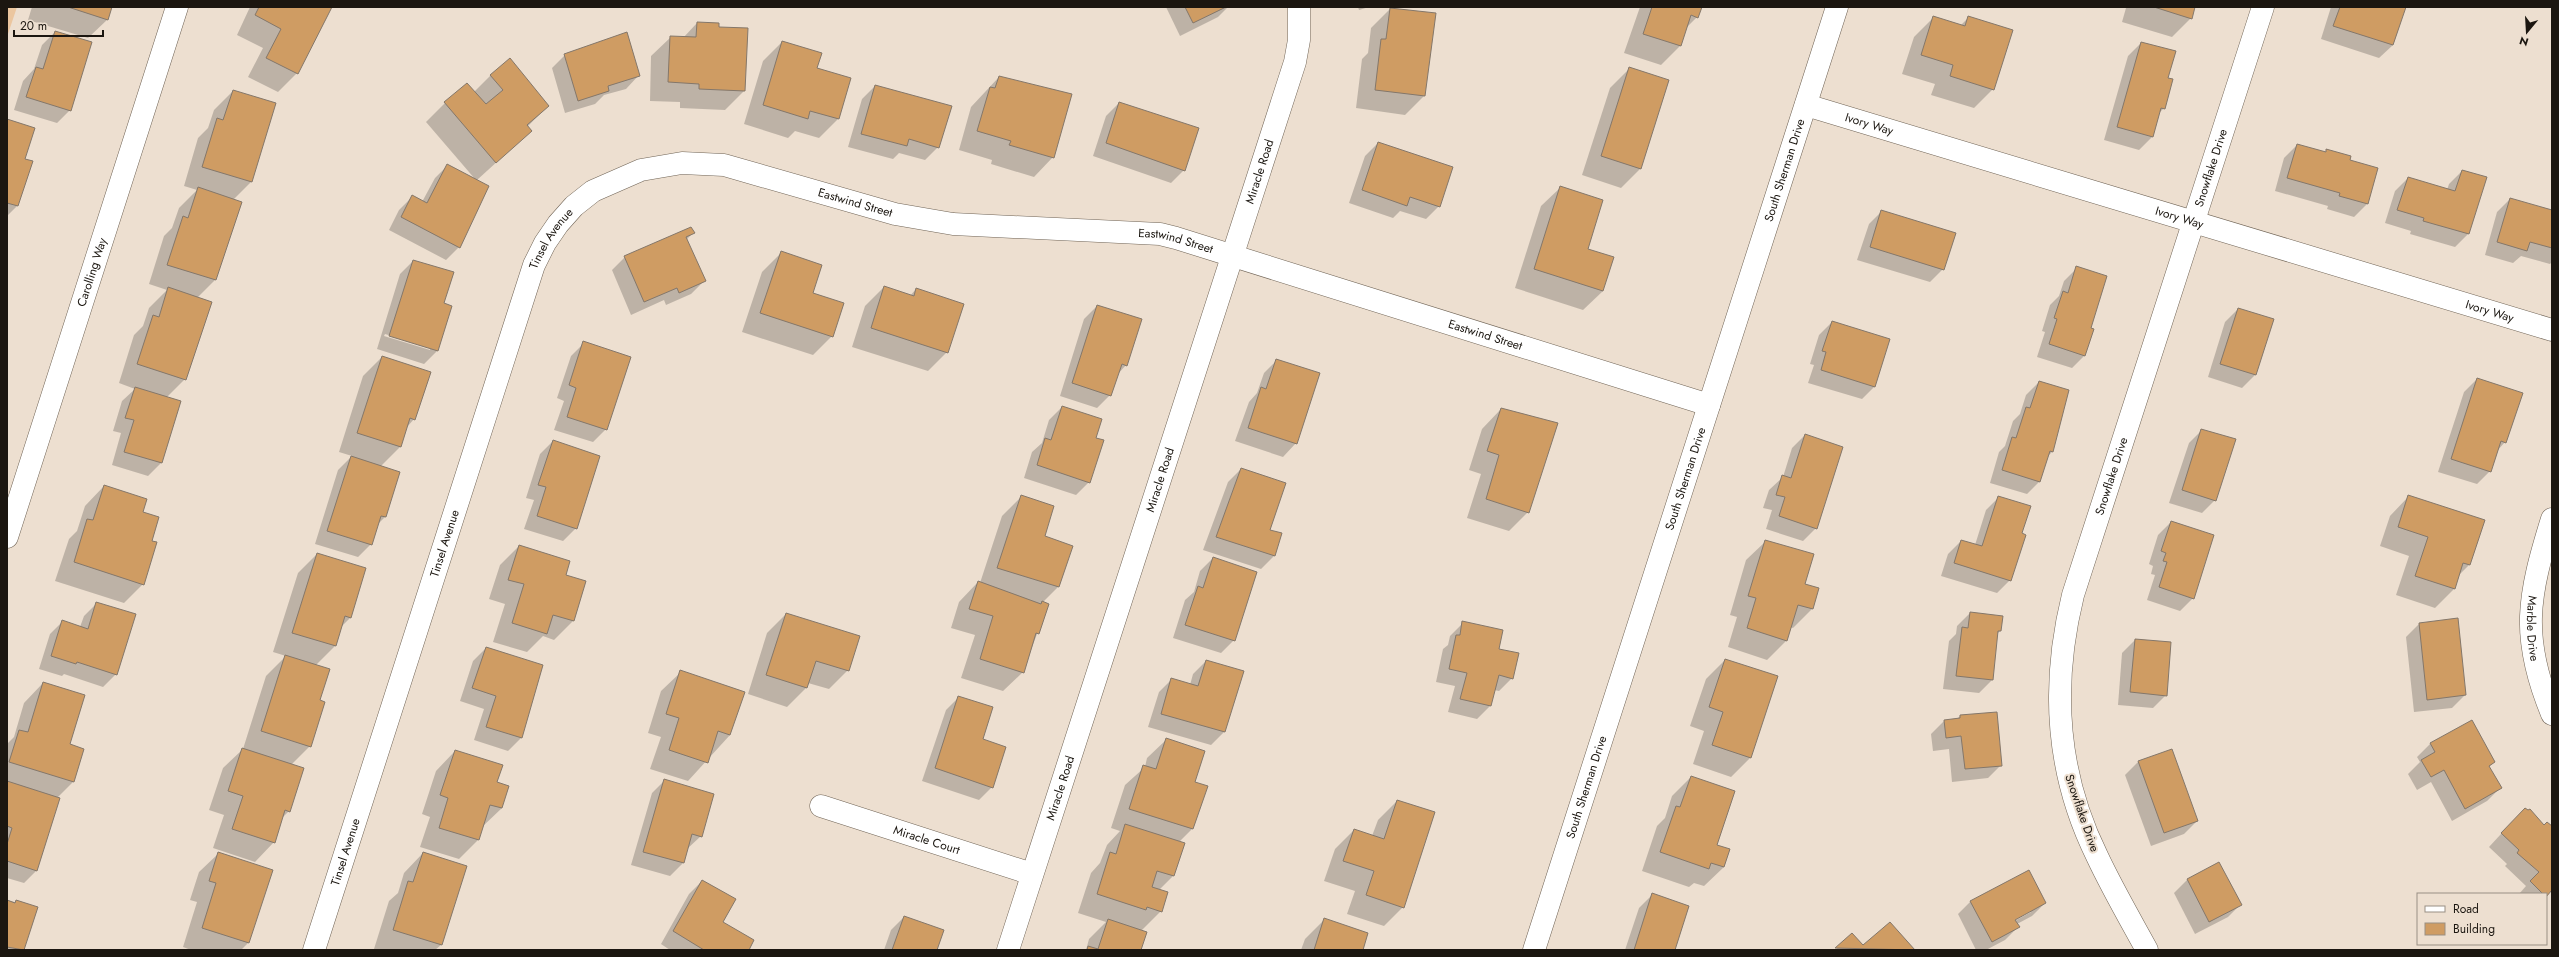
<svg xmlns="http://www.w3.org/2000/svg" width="2559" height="957" viewBox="0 0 2559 957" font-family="Jost,sans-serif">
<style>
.green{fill:#ebc69f}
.shadow{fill:#0003;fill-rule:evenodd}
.building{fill:#cf9c63;stroke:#84776a}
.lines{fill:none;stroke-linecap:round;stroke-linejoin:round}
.street-casing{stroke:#706456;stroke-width:23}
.secondary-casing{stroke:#706456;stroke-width:23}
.street{stroke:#fff;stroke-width:22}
.secondary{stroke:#fff;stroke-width:22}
.labels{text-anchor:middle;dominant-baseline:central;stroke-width:4;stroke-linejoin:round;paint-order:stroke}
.street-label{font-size:12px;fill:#1b1610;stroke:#eddfd0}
</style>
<rect width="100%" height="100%" fill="#eddfd0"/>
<!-- green -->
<polygon class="green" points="7,7 17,7 7,37"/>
<!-- shadow -->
<g class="shadow">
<polygon points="32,7 111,7 108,19 88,38 28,20"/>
<polygon points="250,7 331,7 297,73 278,92 248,77 263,48 237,35"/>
<polygon points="1166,7 1228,7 1218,17 1180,36"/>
<polygon points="1358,7 1369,7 1359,10"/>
<polygon points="1640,7 1701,7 1697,17 1685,29 1680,46 1661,65 1624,53"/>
<polygon points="2123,7 2194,7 2191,18 2172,37 2122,22 2126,8"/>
<polygon points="2331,7 2405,7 2393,45 2379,58 2321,39"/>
<polygon points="1390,9 1424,96 1405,115 1356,108 1362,59 1368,53 1371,28"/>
<polygon points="1969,17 1993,89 1974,108 1931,95 1935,84 1902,74 1914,37 1933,18 1960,26"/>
<polygon points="697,23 718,28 744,91 725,110 680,108 680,102 650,101 651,56 671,37 683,38"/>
<polygon points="55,32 70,110 57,123 14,110 23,81 34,69 42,45"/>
<polygon points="782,42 816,68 850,79 838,119 819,138 795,131 788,138 744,124 763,61"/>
<polygon points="2141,43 2167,79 2164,108 2158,114 2152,137 2139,150 2104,140 2128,56"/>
<polygon points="565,55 639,75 626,89 604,95 595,104 565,113 552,68"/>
<polygon points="1630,68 1668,81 1640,169 1621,188 1582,175 1610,88"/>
<polygon points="491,75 548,106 527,127 531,131 477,180 459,247 446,260 389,230 399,210 412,197 422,202 435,178 448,165 475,179 426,122 445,103 474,92"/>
<polygon points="999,77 1071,94 1053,157 1034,177 991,164 992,160 959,150 971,107"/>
<polygon points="875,86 938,147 925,160 899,153 893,159 848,147 862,99"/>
<polygon points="233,91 275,104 251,182 233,200 240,202 215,280 197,298 185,379 166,398 161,463 148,476 112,465 121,433 113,431 122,401 135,389 119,383 134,335 143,326 149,308 167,290 149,284 164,236 172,228 179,208 197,190 184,186 198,138 208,128 214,110"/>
<polygon points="1119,103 1184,170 1171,183 1093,156 1106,116"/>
<polygon points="7,120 24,160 31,162 17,206 7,216"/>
<polygon points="1378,143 1439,206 1426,219 1400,211 1393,218 1349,203 1365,156"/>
<polygon points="2297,145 2324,153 2327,151 2349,161 2377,169 2367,204 2354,217 2327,209 2328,206 2275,191 2284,158"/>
<polygon points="2462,171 2485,178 2468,234 2455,247 2410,234 2411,231 2385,223 2395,191 2408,178 2447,190 2449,184"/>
<polygon points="1561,187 1603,291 1583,310 1515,288 1541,206"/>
<polygon points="2510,199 2552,212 2552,262 2550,264 2521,256 2513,263 2485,255 2497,212"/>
<polygon points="1882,211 1943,269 1930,282 1857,260 1869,224"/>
<polygon points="693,233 686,240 704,281 691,294 666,305 664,300 631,315 612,270 625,257"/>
<polygon points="781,253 832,336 813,355 742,332 762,272"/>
<path d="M413,261L443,304L437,351L424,364L377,349L400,274ZM385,334L430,348V350L384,336Z"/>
<polygon points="2077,268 2089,329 2085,355 2072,368 2037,357 2045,332 2042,331 2050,305 2059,296 2064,281"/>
<polygon points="884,287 910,296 916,289 947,352 928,371 852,347 865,306"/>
<polygon points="1097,306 1126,365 1117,375 1110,395 1097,408 1060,396 1084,319"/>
<polygon points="2238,309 2272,320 2255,375 2242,388 2208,377 2225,322"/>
<polygon points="1832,322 1875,386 1862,399 1808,383 1814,365 1810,364 1819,335"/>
<polygon points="584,343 606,429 593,442 554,430 564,401 557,398 571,356"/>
<polygon points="382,357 414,419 407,427 400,447 380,467 399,473 385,517 377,525 371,544 358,557 315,544 338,470 352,456 339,452 363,376"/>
<polygon points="1277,360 1296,443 1283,457 1235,441 1249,402 1257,393 1264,373"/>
<polygon points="2477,379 2505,442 2497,451 2490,471 2477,484 2438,472 2464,392"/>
<polygon points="2039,382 2052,452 2047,457 2040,481 2027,494 1990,483 1999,452 2005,446 2013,421 2020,414 2026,395"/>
<polygon points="1062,407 1095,438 1089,482 1076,495 1024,478 1032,452 1042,443 1049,420"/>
<polygon points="1501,409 1528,512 1509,531 1467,518 1481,474 1469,470 1482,429"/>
<polygon points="2202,430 2215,500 2202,513 2169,503 2189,443"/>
<polygon points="1805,435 1816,528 1803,541 1766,529 1772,510 1763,508 1769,490 1783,477 1792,448"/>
<polygon points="553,441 576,528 563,541 524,529 534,500 526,498 540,454"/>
<polygon points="1241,469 1269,530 1281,534 1274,556 1261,569 1203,550 1228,482"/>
<polygon points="104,486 142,512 150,541 143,584 124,603 55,581 69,539 77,531 85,506"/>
<polygon points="2409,496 2484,520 2469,565 2458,576 2454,589 2435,608 2396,595 2409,556 2380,546 2390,516"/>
<polygon points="1021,497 1058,587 1043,602 1048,604 1023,672 1003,691 961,678 975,635 951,628 959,602 978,582 980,583 1002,516"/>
<polygon points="1999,497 2010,580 1997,593 1941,576 1948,554 1961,541 1975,545 1986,510"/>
<polygon points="2171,522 2193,598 2180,611 2147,600 2155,575 2151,574 2153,566 2149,564 2158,535"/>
<polygon points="1766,541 1804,584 1818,589 1812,609 1793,628 1790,627 1786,641 1767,660 1728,647 1737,617 1730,615 1746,560"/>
<polygon points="519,546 564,575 585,582 573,621 554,640 543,636 527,652 493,642 505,604 489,599 500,565"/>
<polygon points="317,554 365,569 350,618 341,627 335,646 315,666 319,701 310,746 291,765 289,811 282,818 274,842 255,862 213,848 224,815 209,810 223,768 243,749 266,676 286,656 273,652 298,573"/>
<polygon points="1213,558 1234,640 1221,653 1173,638 1185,600 1194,592 1200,571"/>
<polygon points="97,603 116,674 103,687 64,674 62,676 39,669 50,634 63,621 80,627 84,616"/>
<polygon points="1970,613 2000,631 1997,634 1992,680 1979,693 1943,689 1949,641 1956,634 1957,626"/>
<polygon points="786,614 848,670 829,689 808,683 806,688 787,707 748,694 767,633"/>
<polygon points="2457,619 2465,695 2452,708 2414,712 2406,637 2419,624"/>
<polygon points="1463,623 1498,650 1512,678 1499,691 1494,690 1490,706 1477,719 1448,712 1455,686 1436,682 1443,649 1448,645 1450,636"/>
<polygon points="2135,640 2166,695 2153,708 2118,705 2122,653"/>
<polygon points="486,648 542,666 521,738 508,751 474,740 484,709 460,701 473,661"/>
<polygon points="1725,660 1750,758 1731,777 1693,764 1704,731 1690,726 1706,679"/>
<polygon points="1206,661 1224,732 1211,745 1148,727 1159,692 1172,679 1190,685 1193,674"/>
<polygon points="681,672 730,735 688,781 650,769 661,737 648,733 661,691"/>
<polygon points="43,683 69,745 83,750 73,782 57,798 37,870 24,883 7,878 7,744 14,737 24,703"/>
<polygon points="959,697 981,739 992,787 979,800 922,781 946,710"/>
<polygon points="1960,716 2001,765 1988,778 1952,782 1949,749 1933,751 1931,734 1944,721 1956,720"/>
<polygon points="2471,722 2494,762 2489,767 2500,788 2487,801 2452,821 2431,782 2417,790 2408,774 2420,762 2417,757 2430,744"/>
<polygon points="1167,739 1194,783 1206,787 1192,829 1179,842 1183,844 1173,876 1159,890 1161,911 1141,931 1140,950 1086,950 1089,939 1106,922 1078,913 1091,873 1100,863 1107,845 1120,831 1111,828 1125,785 1145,767 1147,758"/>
<polygon points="2171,750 2197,821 2184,834 2151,846 2125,775 2138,762"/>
<polygon points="455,751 496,782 502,808 482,827 478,840 459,859 420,847 430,817 422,814 436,771"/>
<polygon points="1691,777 1715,845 1729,850 1724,867 1704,886 1694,883 1689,887 1642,871 1657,826 1665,818 1672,796"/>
<polygon points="665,780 701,836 687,849 683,863 670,876 631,865 652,793"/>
<polygon points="1397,801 1403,907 1384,926 1347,914 1355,891 1324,881 1335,849 1354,830 1372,836 1378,820"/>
<polygon points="2512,822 2552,827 2552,889 2546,894 2519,894 2526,886 2505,866 2507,864 2489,847"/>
<polygon points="219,853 248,943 241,950 191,950 183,947 197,902 190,900 199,872"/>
<polygon points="423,853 465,867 441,945 435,950 374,949 389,901 398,893 404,873"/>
<polygon points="2219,863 2241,904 2228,917 2195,934 2174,893 2187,880"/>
<polygon points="702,881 721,923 747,950 670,950 661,944 689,894"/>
<polygon points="1652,895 1674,950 1625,950 1639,908"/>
<polygon points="7,900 36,908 23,950 7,950"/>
<path d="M1971,901L2045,903L2032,916L2017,924L2018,927L2005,940L1986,950H1976L1958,914ZM2031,910V912L2011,923V921Z"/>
<polygon points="904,917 937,950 884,950 891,930"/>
<polygon points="1324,920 1361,950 1301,950 1305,939"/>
<polygon points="1852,934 1863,946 1913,950 1835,950"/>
</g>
<!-- building -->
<g class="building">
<polygon points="68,7 112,7 108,20"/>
<polygon points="259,7 332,7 298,74 266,58 281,29 255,15"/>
<polygon points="1185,7 1226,7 1193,23"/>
<polygon points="1652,7 1702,7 1698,18 1691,15 1681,46 1643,34"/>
<polygon points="2154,7 2195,7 2192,19"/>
<polygon points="2340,7 2406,7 2393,45 2333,26"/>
<polygon points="1390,8 1436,13 1425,96 1375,90 1381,39 1386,39"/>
<polygon points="1933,16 1965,26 1968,16 2013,30 1994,90 1950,76 1953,65 1921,55"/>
<polygon points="697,22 719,23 719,27 748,28 745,91 699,89 699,84 668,82 670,36 696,37"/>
<polygon points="55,31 92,42 71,111 26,97 36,67 43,69"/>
<polygon points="627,32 640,76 608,86 609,91 578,101 564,54"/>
<polygon points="782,41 822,53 817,68 851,78 839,119 810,111 808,119 763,105"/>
<polygon points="2141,42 2176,51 2168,78 2173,79 2165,109 2161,108 2153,137 2117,127"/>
<polygon points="510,58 549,106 527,125 532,131 496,163 444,102 467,83 486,104 503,90 490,75"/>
<polygon points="1629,67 1669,80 1641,169 1601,156"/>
<polygon points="999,76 1072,94 1054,158 1009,145 1011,141 977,131 990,87 995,88"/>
<polygon points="875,85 952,106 939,148 909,139 907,146 861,134"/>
<polygon points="233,90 276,103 252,182 202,167 217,118 223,120"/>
<polygon points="1119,102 1199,128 1185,171 1106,143"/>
<polygon points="7,119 35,128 25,159 33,161 18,206 7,203"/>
<polygon points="1378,142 1453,167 1440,207 1410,197 1407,206 1362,190"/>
<polygon points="2297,144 2326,152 2326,149 2351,156 2350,160 2378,168 2368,204 2339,196 2340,193 2287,178"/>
<polygon points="447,164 489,186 460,248 401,217 412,195 427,203"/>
<polygon points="2462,170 2487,177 2469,234 2423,221 2424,218 2397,210 2408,177 2455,191"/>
<polygon points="1560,186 1603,200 1588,249 1614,257 1603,291 1534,269"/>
<polygon points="198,187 242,202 216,280 167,265 183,216 188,218"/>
<polygon points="2510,198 2552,210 2552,248 2530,242 2527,251 2497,242"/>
<polygon points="1881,210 1956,233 1944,270 1870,247"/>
<polygon points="691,227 695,233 686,237 706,281 679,293 677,288 644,302 624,256"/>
<polygon points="781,251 822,265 813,293 844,303 833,337 760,313"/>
<polygon points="413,260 454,272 444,303 452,306 438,351 389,336"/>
<polygon points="2076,266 2107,276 2091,328 2094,329 2085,356 2049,344 2057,319 2054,318 2063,291 2068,293"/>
<polygon points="884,286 914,296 916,288 964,304 948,353 871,328"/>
<polygon points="168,287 212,302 186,380 137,364 153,315 159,317"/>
<polygon points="1097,305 1142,319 1127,366 1122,364 1111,396 1072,383"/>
<polygon points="2238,308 2274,319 2256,375 2220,364"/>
<polygon points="1832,321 1890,339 1875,387 1821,370 1826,352 1822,351"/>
<polygon points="583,341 631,357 607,430 567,417 576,388 569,385"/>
<polygon points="382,356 431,372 415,420 410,418 401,447 357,433"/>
<polygon points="1276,359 1320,373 1297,444 1248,428 1261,387 1266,389"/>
<polygon points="2477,378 2523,393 2506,443 2501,441 2491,472 2451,459"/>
<polygon points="2039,381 2069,390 2053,452 2050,451 2040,482 2002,470 2012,437 2016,438 2026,407 2030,408"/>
<polygon points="135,387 181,401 162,463 124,452 134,420 125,418"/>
<polygon points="1062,406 1102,419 1096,438 1104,440 1090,483 1037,465 1045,438 1051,440"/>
<polygon points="1501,408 1558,423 1529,513 1486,499 1499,455 1487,451"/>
<polygon points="2201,429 2236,439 2216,501 2182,490"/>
<polygon points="1805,434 1843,447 1817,529 1779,516 1785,497 1776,495 1782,475 1791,478"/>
<polygon points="553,440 600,456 577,529 537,516 546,487 538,485"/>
<polygon points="351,456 400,472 386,517 381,516 372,545 327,531"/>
<polygon points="1241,468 1286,483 1270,530 1282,533 1275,556 1216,537"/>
<polygon points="104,485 147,499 143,512 159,517 152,541 157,542 144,585 74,562 87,519 93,520"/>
<polygon points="1021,495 1054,506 1045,536 1073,546 1059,587 997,568"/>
<polygon points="2408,495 2485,520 2470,565 2463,563 2455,589 2415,576 2428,537 2398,527"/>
<polygon points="1998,496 2031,506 2022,533 2026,535 2011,581 1954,563 1961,540 1982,546"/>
<polygon points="2171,521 2214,535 2194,599 2159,587 2167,562 2163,561 2166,553 2161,551"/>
<polygon points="1765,540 1814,554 1805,584 1819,588 1813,609 1798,605 1787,641 1747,628 1756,598 1748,596"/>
<polygon points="519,545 570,561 566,575 586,581 574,621 553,615 547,634 512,623 524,584 508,580"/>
<polygon points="317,553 366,568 351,618 345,616 336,646 292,633"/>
<polygon points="1213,557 1257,572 1235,641 1185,625 1198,586 1203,588"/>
<polygon points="978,581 1041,604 1042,601 1049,604 1039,634 1036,633 1024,673 980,659 993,616 969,609"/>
<polygon points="96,602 136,614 117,675 77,662 76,664 51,656 62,620 88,629"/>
<polygon points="1970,612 2003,616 2001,631 1998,631 1993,680 1956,676 1962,627 1968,628"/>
<polygon points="786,613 860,636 849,671 816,661 807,688 766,675"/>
<polygon points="2458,618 2466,695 2427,700 2419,623"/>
<polygon points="1462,621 1503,630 1499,649 1519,653 1513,679 1499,675 1491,706 1460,699 1467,673 1449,669 1456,635 1460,635"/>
<polygon points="2135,639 2171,642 2167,696 2130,692"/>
<polygon points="486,647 543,665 522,738 486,727 496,696 472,688"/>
<polygon points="285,655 330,669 320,700 325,702 311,747 261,731"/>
<polygon points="1725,659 1778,676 1751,758 1712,745 1723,712 1709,707"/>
<polygon points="1206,660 1244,671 1225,732 1161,714 1171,678 1198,686"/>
<polygon points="680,670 745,692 730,735 718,731 708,763 669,750 679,718 666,714"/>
<polygon points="43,682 85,695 70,744 84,749 74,782 9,762 19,730 28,732"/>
<polygon points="958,696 993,707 983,739 1006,747 993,788 935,768"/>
<polygon points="1997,712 2002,766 1965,769 1961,736 1946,738 1944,720 1960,718 1960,715"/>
<polygon points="2472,720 2495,762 2489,766 2502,788 2465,809 2444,770 2431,777 2421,760 2435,752 2430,743"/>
<polygon points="1166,738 1205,751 1195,782 1208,786 1193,829 1129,809 1143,765 1156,769"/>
<polygon points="242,748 304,768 290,812 285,810 275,843 232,829 243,796 228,791"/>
<polygon points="2172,749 2198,821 2164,833 2138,761"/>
<polygon points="455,750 503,765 497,782 509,786 502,808 490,805 479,840 439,828 448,798 440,795"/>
<polygon points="1691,776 1735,791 1717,845 1730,849 1724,867 1711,863 1709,869 1660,852 1676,806 1680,807"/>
<polygon points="664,779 714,794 702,837 692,834 684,863 643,852"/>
<polygon points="7,781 60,798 37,871 7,861 7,844 12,828 7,826"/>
<polygon points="1397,800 1435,812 1404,908 1366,895 1374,871 1343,861 1354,829 1384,839"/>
<polygon points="2525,808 2528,810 2530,809 2544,825 2547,822 2552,826 2552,890 2546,897 2530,881 2539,872 2517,853 2519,850 2501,833"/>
<polygon points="1125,824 1185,843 1174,876 1157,871 1152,887 1168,892 1162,912 1147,907 1146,910 1097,894 1110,852 1116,854"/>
<polygon points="218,852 273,870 249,943 202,928 216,883 209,881"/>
<polygon points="423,852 467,866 442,945 393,930 408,881 413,882"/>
<polygon points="2219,862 2242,905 2209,922 2187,879"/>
<polygon points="2029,870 2046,903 2015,920 2020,927 1992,942 1970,901"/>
<polygon points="702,880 736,899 723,922 754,940 749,950 704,950 673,931"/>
<polygon points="1652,893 1689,906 1675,950 1634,950"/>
<polygon points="7,900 15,903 16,900 38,907 24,950 7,947"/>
<polygon points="904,916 944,930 937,950 892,950"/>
<polygon points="1324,918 1368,933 1363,950 1314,950"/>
<polygon points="1108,919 1147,932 1141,950 1087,950 1088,946 1098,949"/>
<polygon points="1890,922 1915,950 1835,948 1852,933 1863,945"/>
</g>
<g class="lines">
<defs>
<g id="street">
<path id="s1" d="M1806,105L2552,330"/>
<path id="s2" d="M2552,519C2528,596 2520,637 2552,714"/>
<path id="s3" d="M7,537L177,7"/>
<path id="s4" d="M821,806L1032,874"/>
<path id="s5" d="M314,950L534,265L545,243L558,224L574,206L593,191L641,170L682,163L724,165L895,214L953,224L1160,234L1176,238L1709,405"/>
<path id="s6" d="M1008,950L1295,62L1299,40V7"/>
<path id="s7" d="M2147,950C2130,919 2112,888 2097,856C2056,773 2051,684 2073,595L2263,7"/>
</g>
<g id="secondary">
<path id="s8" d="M1534,950L1837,7"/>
</g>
</defs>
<!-- street casing -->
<use href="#street" class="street-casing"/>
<!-- secondary casing -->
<use href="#secondary" class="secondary-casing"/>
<!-- street -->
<use href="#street" class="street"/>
<!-- secondary -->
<use href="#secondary" class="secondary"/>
</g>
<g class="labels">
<!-- street labels -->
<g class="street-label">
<text stroke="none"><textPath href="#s1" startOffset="66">Ivory Way</textPath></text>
<text stroke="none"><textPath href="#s7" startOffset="823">Snowflake Drive</textPath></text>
<text stroke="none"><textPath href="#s8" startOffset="819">South Sherman Drive</textPath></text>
<text stroke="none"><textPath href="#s6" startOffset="818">Miracle Road</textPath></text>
<text stroke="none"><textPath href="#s5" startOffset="1088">Eastwind Street</textPath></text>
<text stroke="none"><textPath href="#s1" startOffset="390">Ivory Way</textPath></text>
<text stroke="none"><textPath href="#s5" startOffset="751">Tinsel Avenue</textPath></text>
<text stroke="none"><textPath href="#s5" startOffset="1412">Eastwind Street</textPath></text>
<text stroke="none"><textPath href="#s3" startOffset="278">Carolling Way</textPath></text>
<text stroke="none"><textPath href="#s1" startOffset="714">Ivory Way</textPath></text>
<text stroke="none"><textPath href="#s5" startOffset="1736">Eastwind Street</textPath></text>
<text stroke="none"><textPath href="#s7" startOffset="499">Snowflake Drive</textPath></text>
<text stroke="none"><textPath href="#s8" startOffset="495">South Sherman Drive</textPath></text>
<text stroke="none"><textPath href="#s6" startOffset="494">Miracle Road</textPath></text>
<text stroke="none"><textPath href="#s5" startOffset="427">Tinsel Avenue</textPath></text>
<text stroke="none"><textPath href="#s2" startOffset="112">Marble Drive</textPath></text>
<text stroke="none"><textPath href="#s8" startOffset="171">South Sherman Drive</textPath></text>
<text stroke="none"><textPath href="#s6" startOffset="170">Miracle Road</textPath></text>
<text transform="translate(2082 813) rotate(71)">Snowflake Drive</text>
<text stroke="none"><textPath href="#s4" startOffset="111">Miracle Court</textPath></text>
<text stroke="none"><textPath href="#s5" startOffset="103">Tinsel Avenue</textPath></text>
</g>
</g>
<!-- border -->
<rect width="2559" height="957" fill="none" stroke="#1b1610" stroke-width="16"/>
<!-- legend -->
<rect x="2417" y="893" width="130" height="52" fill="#eddfd0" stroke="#998f83"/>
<rect x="2425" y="906" width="20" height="6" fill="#ffffff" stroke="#998f83"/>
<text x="2453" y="913" font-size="12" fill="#1b1610">Road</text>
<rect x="2425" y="923" width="20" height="12" fill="#cf9c63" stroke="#998f83"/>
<text x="2453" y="933" font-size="12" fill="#1b1610">Building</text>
<!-- north arrow -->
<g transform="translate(2527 32) rotate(198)" stroke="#eddfd0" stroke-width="3" paint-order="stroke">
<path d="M0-3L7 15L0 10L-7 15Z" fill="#1b1610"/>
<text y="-6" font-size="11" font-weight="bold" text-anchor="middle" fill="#1b1610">N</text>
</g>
<!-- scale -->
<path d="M14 30v6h89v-6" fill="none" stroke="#1b1610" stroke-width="2"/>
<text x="20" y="30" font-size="12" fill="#1b1610" stroke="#eddfd0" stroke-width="3" paint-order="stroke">20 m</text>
</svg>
